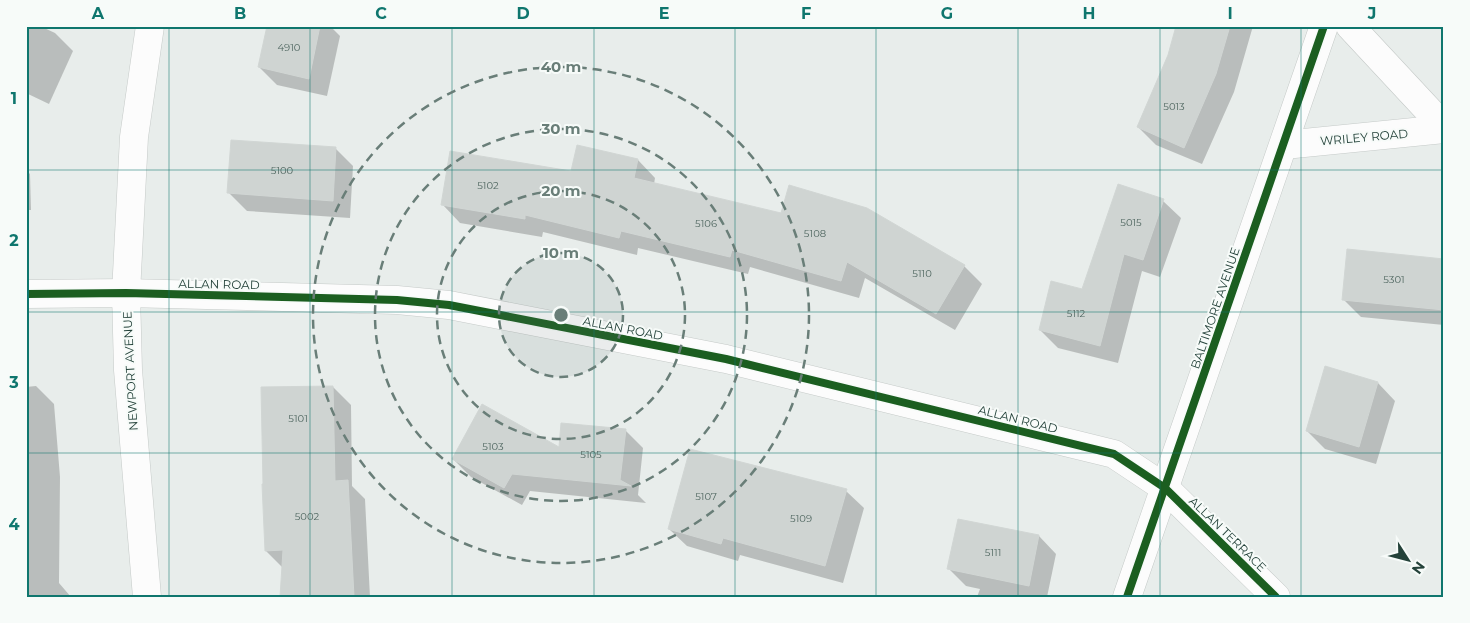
<svg xmlns="http://www.w3.org/2000/svg" width="1470" height="623" viewBox="0 0 1470 623" font-family="Montserrat,sans-serif">
<style>
.shadow{fill:#0003}
.building{fill:#cfd4d2;stroke:#d1d6d4}
.lines{fill:none;stroke-linecap:round;stroke-linejoin:round}
.minor-casing{stroke:#c5cac8;stroke-width:29}
.minor{stroke:#fcfcfc;stroke-width:28}
.cycleway-casing{stroke:#f7fbf9;stroke-width:11}
.cycleway{stroke:#1b5e20;stroke-width:8}
.grid{fill:none;stroke:#0f766e;stroke-width:1;stroke-opacity:0.55}
.ring{fill:none;stroke:#697e78;stroke-width:2.5;stroke-dasharray:9 6}
.labels{text-anchor:middle;dominant-baseline:central;stroke-width:4;stroke-linejoin:round;paint-order:stroke}
.number-label{font-size:10px;fill:#506761}
.street-label{font-size:12px;fill:#24423a;stroke:#f7fbf9}
.centre{fill:#697e78;stroke:#f7fbf9;stroke-width:2.5}
.ring-label{font-size:15px;text-anchor:middle;font-weight:bold;fill:#697e78;stroke:#f7fbf9;stroke-width:4;stroke-linejoin:round;paint-order:stroke}
.neatline{fill:none;stroke:#0f766e;stroke-width:2}
.grid-label{font-size:16px;text-anchor:middle;font-weight:bold;fill:#0f766e}
</style>
<rect width="100%" height="100%" fill="#e8edeb"/>
<!-- shadow -->
<g class="shadow">
<polygon points="26,26 40,26 55,33 73,51 49,104 26,93"/>
<polygon points="268,26 330,26 340,36 327,96 277,85 259,67"/>
<polygon points="1178,26 1253,26 1234,92 1202,164 1156,145 1138,127 1169,55"/>
<polygon points="335,148 353,166 350,218 247,211 229,193"/>
<polygon points="638,160 655,178 654,184 964,266 982,284 955,330 865,278 859,298 750,267 748,274 638,248 637,255 543,232 542,237 460,223 443,205 572,172"/>
<polygon points="26,170 30,174 31,210 26,210"/>
<polygon points="1163,201 1181,218 1160,277 1142,271 1118,363 1058,348 1040,330 1083,290"/>
<polygon points="1444,260 1444,325 1361,317 1343,299"/>
<polygon points="1326,367 1378,383 1395,401 1376,464 1325,449 1307,431"/>
<polygon points="36,386 54,404 60,477 59,583 71,597 26,597 26,387"/>
<polygon points="333,387 351,405 352,486 365,499 370,597 282,597 283,568 266,551"/>
<polygon points="625,430 643,448 638,495 646,503 530,491 522,505 471,477 453,459 560,449"/>
<polygon points="846,491 864,508 843,583 740,555 738,561 687,546 669,529"/>
<polygon points="1039,536 1056,554 1047,597 977,597 980,589 966,586 949,569"/>
</g>
<!-- building -->
<g class="building">
<polygon points="267,26 320,26 309,79 258,67"/>
<polygon points="1176,26 1230,26 1216,74 1184,148 1137,127 1168,55"/>
<polygon points="231,140 336,147 333,201 227,193"/>
<polygon points="577,145 638,159 634,178 781,213 789,185 867,208 965,265 936,314 847,262 841,281 732,250 730,257 621,231 619,238 525,215 525,219 441,205 450,151 571,171"/>
<polygon points="1118,184 1164,199 1143,260 1124,254 1100,346 1039,330 1051,281 1082,289"/>
<polygon points="1347,249 1444,259 1444,310 1342,300"/>
<polygon points="1325,366 1378,382 1359,447 1306,431"/>
<polygon points="333,386 335,481 348,480 354,597 280,597 283,550 265,551 262,484 263,484 261,387"/>
<polygon points="482,404 559,447 561,423 626,429 620,480 631,486 512,474 504,488 452,459"/>
<polygon points="690,449 847,489 825,566 723,538 721,544 668,529"/>
<polygon points="958,519 1039,535 1029,586 947,569"/>
</g>
<g class="lines">
<defs>
<g id="minor">
<polyline points="1350,26 1444,127"/>
<polyline points="1284,145 1444,129"/>
<polyline points="26,294 126,293 397,300 449,305 726,359 1114,454 1165,488 1276,597"/>
<polyline points="147,597 128,370 126,293 134,137 150,26"/>
<polyline points="1127,597 1324,26"/>
</g>
</defs>
<!-- minor casing -->
<use href="#minor" class="minor-casing"/>
<!-- minor -->
<use href="#minor" class="minor"/>
<defs>
<g id="cycleway">
<polyline points="26,294 126,293 397,300 449,305 726,359 1114,454 1165,488 1276,597"/>
<polyline points="1127,597 1324,26"/>
</g>
</defs>
<!-- cycleway casing -->
<use href="#cycleway" class="cycleway-casing"/>
<!-- cycleway -->
<use href="#cycleway" class="cycleway"/>
</g>
<!-- grid -->
<path class="grid" d="M169,26V597M310,26V597M452,26V597M594,26V597M735,26V597M876,26V597M1018,26V597M1160,26V597M1301,26V597M26,170H1444M26,312H1444M26,453H1444"/>
<!-- distance rings -->
<circle cx="561" cy="315" r="62" fill="#697e78" fill-opacity=".12"/>
<g class="ring">
<circle cx="561" cy="315" r="62"/>
<circle cx="561" cy="315" r="124"/>
<circle cx="561" cy="315" r="186"/>
<circle cx="561" cy="315" r="248"/>
</g>
<g class="labels">
<!-- number labels -->
<g class="number-label">
<text x="289" y="47">4910</text>
<text x="1174" y="106">5013</text>
<text x="282" y="170">5100</text>
<text x="488" y="185">5102</text>
<text x="1131" y="222">5015</text>
<text x="706" y="223">5106</text>
<text x="815" y="233">5108</text>
<text x="922" y="273">5110</text>
<text x="1394" y="279">5301</text>
<text x="1076" y="313">5112</text>
<text x="298" y="418">5101</text>
<text x="493" y="446">5103</text>
<text x="591" y="454">5105</text>
<text x="706" y="496">5107</text>
<text x="307" y="516">5002</text>
<text x="801" y="518">5109</text>
<text x="993" y="552">5111</text>
</g>
<!-- street labels -->
<g class="street-label">
<text transform="translate(1364 137) rotate(-5)">WRILEY ROAD</text>
<text transform="translate(219 284) rotate(1)">ALLAN ROAD</text>
<text transform="translate(1215 308) rotate(-71)">BALTIMORE AVENUE</text>
<text transform="translate(623 328) rotate(11)">ALLAN ROAD</text>
<text transform="translate(130 371) rotate(-93)">NEWPORT AVENUE</text>
<text transform="translate(1018 419) rotate(14)">ALLAN ROAD</text>
<text transform="translate(1228 534) rotate(44)">ALLAN TERRACE</text>
</g>
</g>
<circle cx="561" cy="315" r="8" class="centre"/>
<g class="ring-label">
<text x="561" y="72">40 m</text>
<text x="561" y="134">30 m</text>
<text x="561" y="196">20 m</text>
<text x="561" y="258">10 m</text>
</g>
<!-- border -->
<rect width="1470" height="623" fill="none" stroke="#f7fbf9" stroke-width="55"/>
<!-- north arrow -->
<g transform="translate(1408 560) rotate(126)" stroke="#f7fbf9" stroke-width="4" paint-order="stroke">
<path d="M0-4L9 19L0 12L-9 19Z" fill="#24423a"/>
<text y="-8" font-size="14" font-weight="bold" text-anchor="middle" fill="#24423a">N</text>
</g>
<rect x="28" y="28" width="1414" height="568" class="neatline"/>
<g class="grid-label">
<text x="98" y="19">A</text>
<text x="240" y="19">B</text>
<text x="381" y="19">C</text>
<text x="523" y="19">D</text>
<text x="664" y="19">E</text>
<text x="806" y="19">F</text>
<text x="947" y="19">G</text>
<text x="1089" y="19">H</text>
<text x="1230" y="19">I</text>
<text x="1372" y="19">J</text>
<text x="14" y="104">1</text>
<text x="14" y="246">2</text>
<text x="14" y="388">3</text>
<text x="14" y="530">4</text>
</g>
</svg>
